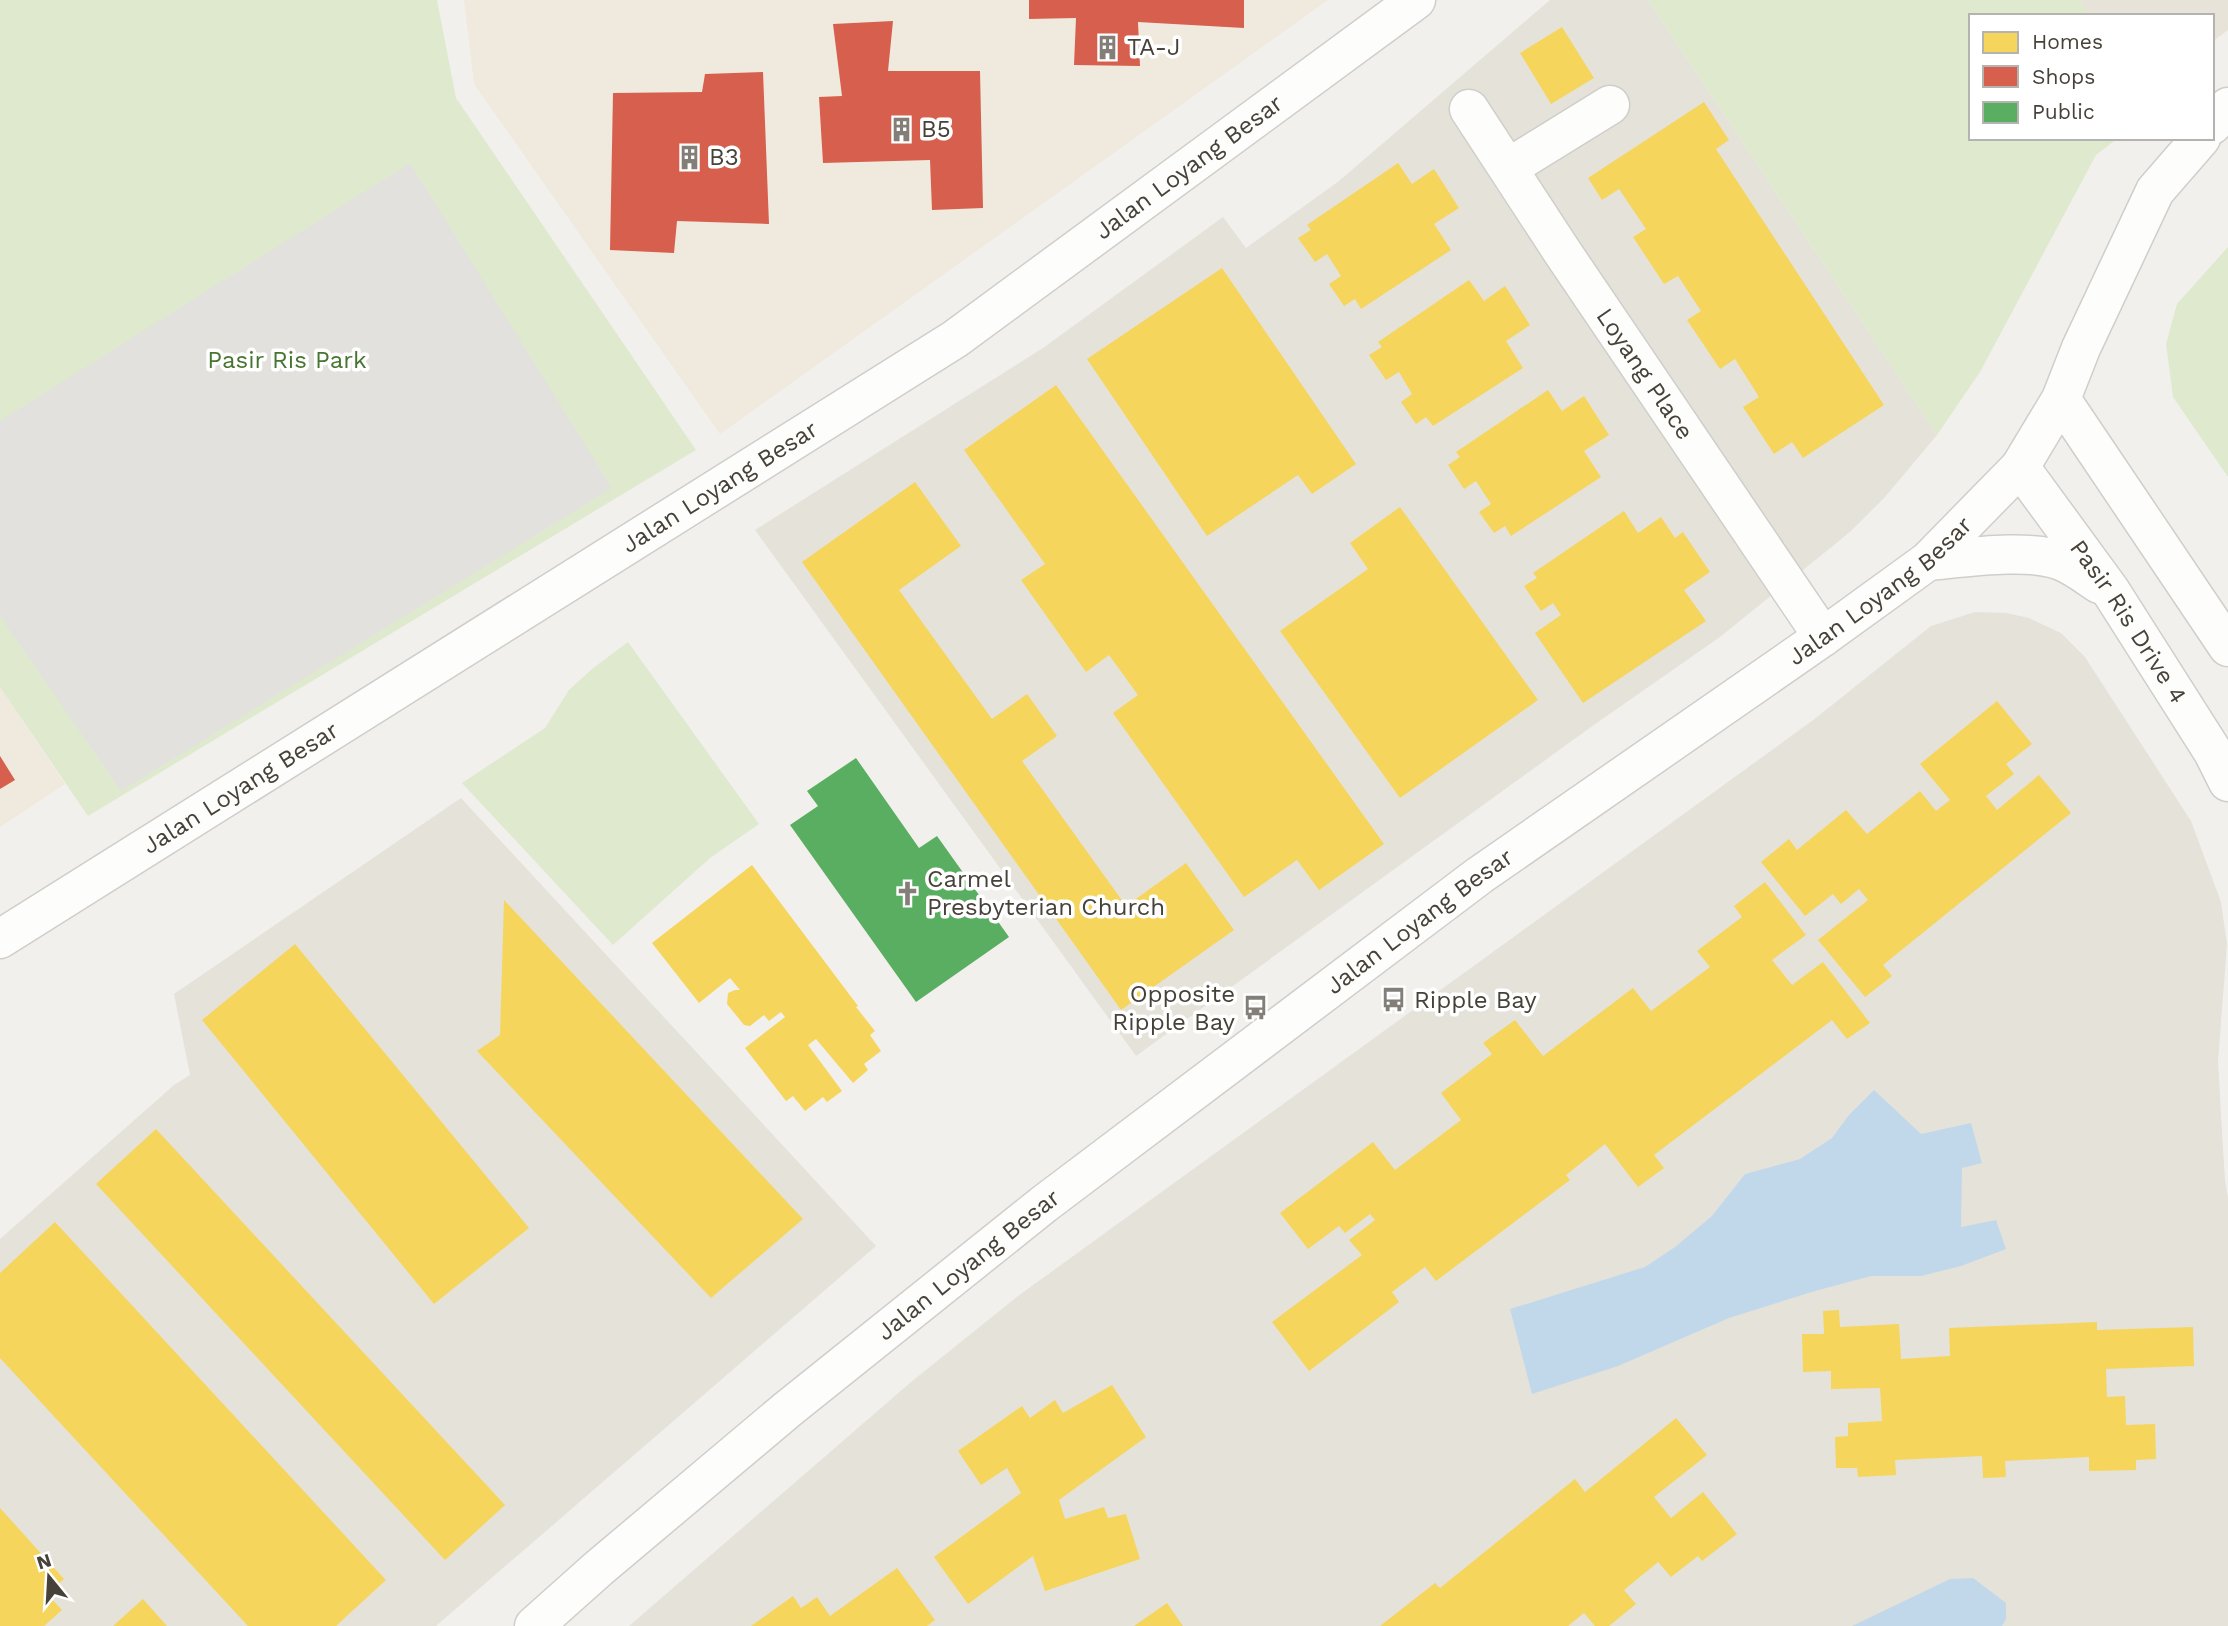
<svg xmlns="http://www.w3.org/2000/svg" width="2228" height="1626" viewBox="0 0 2228 1626" font-family="'Work Sans',sans-serif">
<style>
.residential{fill:#e5e2da}
.commercial{fill:#f0e9dd}
.education{fill:#e8e3d8}
.green{fill:#dee9ce}
.parking{fill:#e3e1dd}
.water{fill:#c1d8eb}
.homes{fill:#f6d55c}
.shops{fill:#d6604d}
.public{fill:#5aae61}
.lines{fill:none;stroke-linecap:round;stroke-linejoin:round}
.minor-casing{stroke:#cfceca;stroke-width:41}
.minor{stroke:#fdfdfc;stroke-width:38}
.labels{text-anchor:middle;dominant-baseline:central;stroke-width:7;stroke-linejoin:round;paint-order:stroke}
.poi-label{font-size:24px;fill:#474239;stroke:#fff;text-anchor:start}
.street-label{font-size:24px;fill:#474239;stroke:#fff}
.park-label{font-size:24px;fill:#477530;stroke:#fff}
</style>
<rect width="100%" height="100%" fill="#f2f0ec"/>
<!-- residential -->
<g class="residential">
<polygon points="1550,0 1648,0 1937,435 1885,497 1850,532 1720,637 1591,727 1136,1056 755,530 1043,348 1223,217 1246,248 1339,181"/>
<polygon points="1975,612 2006,613 2029,618 2061,633 2085,657 2191,821 2221,902 2227,944 2218,1062 2225,1181 2228,1197 2228,1626 629,1626 911,1382 1018,1296 1812,721 1931,626"/>
<polygon points="461,798 876,1246 436,1626 0,1626 0,1239 174,1085 190,1075 174,994"/>
</g>
<!-- commercial -->
<g class="commercial">
<polygon points="464,0 1328,0 720,434 474,84"/>
<polygon points="0,687 65,784 0,827"/>
</g>
<!-- education -->
<polygon class="education" points="2080,0 2228,0 2228,30 2212,42 2212,16 2089,16"/>
<!-- green -->
<g class="green">
<polygon points="0,0 437,0 456,98 696,450 88,816 0,687"/>
<polygon points="1648,0 2080,0 2089,16 1971,16 1971,138 2118,138 2096,155 1980,372 1937,435"/>
<polygon points="2228,247 2228,477 2173,397 2166,344 2177,304"/>
<polygon points="628,642 759,824 710,858 613,945 462,783 545,728 569,690 592,669"/>
</g>
<!-- parking -->
<polygon class="parking" points="410,163 612,488 121,791 0,616 0,421"/>
<!-- water -->
<g class="water">
<polygon points="1874,1090 1921,1134 1971,1123 1982,1163 1962,1168 1961,1227 1996,1220 2006,1249 1961,1266 1921,1276 1871,1276 1815,1291 1729,1318 1618,1366 1532,1394 1510,1309 1645,1267 1675,1247 1712,1216 1745,1174 1800,1159 1832,1138 1849,1115"/>
<polygon points="1973,1578 2006,1603 2006,1619 2002,1626 1852,1626 1950,1579"/>
</g>
<!-- homes -->
<g class="homes">
<polygon points="1562,27 1594,78 1551,104 1520,53"/>
<polygon points="1704,102 1729,140 1716,149 1884,405 1803,458 1792,442 1774,454 1743,407 1759,397 1735,359 1720,369 1687,320 1701,311 1678,276 1664,284 1633,237 1646,229 1619,189 1602,200 1588,178"/>
<polygon points="1398,163 1412,184 1434,169 1459,208 1434,224 1451,250 1361,309 1355,299 1344,306 1329,284 1341,276 1327,254 1315,262 1298,238 1311,230 1307,225"/>
<polygon points="1222,268 1356,464 1312,494 1298,475 1207,536 1087,359"/>
<polygon points="1469,280 1484,301 1505,286 1530,325 1506,341 1523,368 1433,426 1426,417 1416,424 1401,402 1412,394 1399,372 1386,380 1369,355 1382,347 1378,342"/>
<polygon points="1056,385 1384,844 1319,890 1297,860 1244,897 1113,713 1138,695 1109,655 1086,672 1021,580 1045,564 964,450"/>
<polygon points="1548,390 1562,411 1584,396 1609,435 1584,451 1601,477 1511,536 1505,526 1494,533 1479,512 1491,504 1476,481 1464,489 1448,465 1460,457 1456,452"/>
<polygon points="915,482 961,546 899,590 992,719 1027,694 1057,736 1022,761 1126,906 1186,863 1234,930 1121,1010 802,562"/>
<polygon points="1400,507 1538,700 1400,798 1280,631 1368,569 1350,543"/>
<polygon points="1624,511 1638,533 1661,517 1675,538 1683,532 1710,572 1684,590 1706,621 1583,703 1535,633 1561,615 1553,603 1541,611 1524,586 1537,578 1533,573"/>
<polygon points="1997,701 2032,744 2006,764 2014,774 1986,796 1997,810 2039,775 2071,813 1883,965 1892,976 1865,997 1818,940 1868,900 1859,889 1841,904 1833,894 1805,916 1761,862 1789,839 1797,850 1846,810 1867,834 1920,791 1936,811 1950,800 1920,764"/>
<polygon points="752,865 858,1006 856,1007 875,1031 870,1035 881,1051 864,1064 868,1070 853,1083 816,1039 808,1045 842,1091 827,1102 823,1097 805,1111 793,1096 786,1101 745,1048 785,1017 781,1012 769,1021 764,1015 750,1026 744,1025 727,1004 728,993 735,990 740,990 730,978 699,1003 652,943"/>
<polygon points="1765,882 1806,935 1772,960 1792,985 1823,962 1870,1023 1847,1039 1832,1020 1654,1155 1664,1168 1638,1187 1605,1144 1566,1175 1570,1180 1436,1281 1425,1267 1392,1292 1399,1302 1309,1371 1272,1322 1362,1255 1349,1240 1375,1220 1370,1214 1345,1233 1339,1226 1308,1249 1280,1213 1373,1142 1395,1170 1461,1120 1441,1093 1492,1054 1483,1043 1515,1020 1543,1056 1633,988 1651,1011 1710,967 1697,951 1742,917 1734,906"/>
<polygon points="504,900 803,1219 711,1298 477,1051 500,1035"/>
<polygon points="295,944 529,1228 434,1304 202,1020"/>
<polygon points="156,1129 505,1505 445,1560 96,1184"/>
<polygon points="55,1222 386,1580 336,1626 248,1626 0,1358 0,1273"/>
<polygon points="1839,1310 1840,1327 1899,1324 1901,1359 1950,1356 1949,1328 2097,1322 2097,1330 2193,1327 2194,1366 2106,1369 2107,1397 2125,1396 2126,1425 2155,1424 2156,1459 2136,1460 2136,1470 2089,1471 2089,1457 2005,1461 2006,1477 1983,1478 1982,1456 1895,1460 1896,1475 1858,1477 1857,1468 1836,1468 1835,1437 1848,1436 1848,1423 1882,1421 1880,1388 1831,1389 1831,1371 1803,1372 1802,1334 1824,1334 1823,1311"/>
<polygon points="1112,1385 1146,1437 1059,1500 1065,1519 1104,1507 1108,1518 1126,1514 1140,1559 1045,1591 1033,1556 968,1604 934,1557 1021,1493 1007,1468 981,1485 958,1451 1022,1406 1030,1418 1055,1400 1063,1413"/>
<polygon points="1676,1418 1707,1455 1654,1497 1671,1518 1703,1492 1737,1534 1702,1561 1698,1556 1671,1577 1658,1562 1624,1590 1636,1604 1609,1626 1595,1626 1584,1613 1568,1626 1380,1626 1435,1583 1440,1588 1575,1479 1585,1492"/>
<polygon points="0,1508 64,1579 47,1594 62,1610 44,1626 0,1626"/>
<polygon points="897,1568 935,1620 927,1626 751,1626 793,1596 801,1608 817,1597 830,1616"/>
<polygon points="143,1599 167,1626 113,1626"/>
<polygon points="1167,1603 1183,1626 1134,1626"/>
</g>
<!-- shops -->
<g class="shops">
<polygon points="1029,0 1244,0 1244,28 1138,22 1140,66 1074,65 1076,18 1029,19"/>
<polygon points="893,21 888,71 980,71 983,208 932,210 930,160 823,163 819,97 842,96 833,24"/>
<polygon points="763,72 769,224 677,221 674,253 610,250 613,93 702,92 705,74"/>
<polygon points="0,756 15,780 0,789"/>
</g>
<!-- public -->
<polygon class="public" points="856,758 919,848 937,836 1009,937 916,1002 790,825 818,806 807,791"/>
<g class="lines">
<defs>
<g id="minor">
<path id="s1" d="M1469,109L1561,250L1823,637"/>
<polyline points="2212,125 2228,107"/>
<polyline points="1508,168 1610,105"/>
<polyline points="2061,399 2228,647"/>
<path id="s2" d="M2020,467L2110,590L2213,752L2228,782"/>
<path d="M1928,561C1963,558 2029,548 2061,561C2074,566 2087,576 2099,584"/>
<path id="s3" d="M0,939L955,339L1416,0"/>
<path id="s4" d="M534,1626L599,1568L788,1409L1044,1204L1480,875L1823,637L1928,561L2020,467L2061,399L2081,348L2155,191L2201,138"/>
</g>
</defs>
<!-- minor casing -->
<use href="#minor" class="minor-casing"/>
<!-- minor -->
<use href="#minor" class="minor"/>
</g>
<!-- icons -->
<defs>
<symbol id="building-bare" viewBox="-9 -9 18 18"><path d="M-4-6H4V6H1V3H-1V6H-4ZM-2.5-4.3h1.7v1.8h-1.7ZM.8-4.3h1.7v1.8H.8ZM-2.5-1h1.7V.8h-1.7ZM.8-1h1.7V.8H.8Z" fill="#837f78" stroke="#fff" stroke-width="2.5" paint-order="stroke"/></symbol>
<symbol id="church-bare" viewBox="-9 -9 18 18"><path d="M-1.2-6h2.4v3.5h3.3v2.4h-3.3V6h-2.4V-.1h-3.3v-2.4h3.3Z" fill="#837f78" stroke="#fff" stroke-width="2.5" paint-order="stroke"/></symbol>
<symbol id="bus-bare" viewBox="-9 -9 18 18"><path d="M-5-6H5V4H4V6H2V4H-2V6H-4V4H-5ZM-3.5-4V0h7V-4ZM-3.5 1.2v1.5H-2V1.2ZM2 1.2v1.5H3.5V1.2Z" fill="#837f78" stroke="#fff" stroke-width="2.5" paint-order="stroke"/></symbol>
</defs>
<g fill-rule="evenodd">
<use href="#building-bare" x="1090" y="30" width="35" height="35"/>
<use href="#building-bare" x="884" y="112" width="35" height="35"/>
<use href="#building-bare" x="672" y="140" width="35" height="35"/>
<use href="#church-bare" x="890" y="876" width="35" height="35"/>
<use href="#bus-bare" x="1376" y="982" width="35" height="35"/>
<use href="#bus-bare" x="1238" y="990" width="35" height="35"/>
</g>
<g class="labels">
<!-- poi labels -->
<g class="poi-label">
<text x="1127" y="47">TA-J</text>
<text x="921" y="129">B5</text>
<text x="709" y="157">B3</text>
<text x="927" y="879">Carmel<tspan x="927" dy="28">Presbyterian Church</tspan></text>
<text x="1235" y="994" text-anchor="end">Opposite<tspan x="1235" dy="28">Ripple Bay</tspan></text>
<text x="1414" y="1000">Ripple Bay</text>
</g>
<!-- street labels -->
<g class="street-label">
<text stroke="none"><textPath href="#s3" startOffset="1418">Jalan Loyang Besar</textPath></text>
<text stroke="none"><textPath href="#s1" startOffset="318">Loyang Place</textPath></text>
<text stroke="none"><textPath href="#s3" startOffset="850">Jalan Loyang Besar</textPath></text>
<text stroke="none"><textPath href="#s4" startOffset="1699">Jalan Loyang Besar</textPath></text>
<text stroke="none"><textPath href="#s2" startOffset="189">Pasir Ris Drive 4</textPath></text>
<text stroke="none"><textPath href="#s3" startOffset="284">Jalan Loyang Besar</textPath></text>
<text stroke="none"><textPath href="#s4" startOffset="1132">Jalan Loyang Besar</textPath></text>
<text stroke="none"><textPath href="#s4" startOffset="565">Jalan Loyang Besar</textPath></text>
</g>
<!-- park labels -->
<g class="park-label">
<text x="287" y="360">Pasir Ris Park</text>
</g>
</g>
<!-- legend -->
<rect x="1969" y="14" width="245" height="126" fill="#ffffff" stroke="#b5b3b0" stroke-width="2"/>
<rect x="1983" y="32" width="35" height="21" fill="#f6d55c" stroke="#b5b3b0" stroke-width="2"/>
<text x="2032" y="49" font-size="21" fill="#474239">Homes</text>
<rect x="1983" y="66" width="35" height="21" fill="#d6604d" stroke="#b5b3b0" stroke-width="2"/>
<text x="2032" y="84" font-size="21" fill="#474239">Shops</text>
<rect x="1983" y="102" width="35" height="21" fill="#5aae61" stroke="#b5b3b0" stroke-width="2"/>
<text x="2032" y="119" font-size="21" fill="#474239">Public</text>
<!-- north arrow -->
<g transform="translate(49 1577) rotate(342)" stroke="#ffffff" stroke-width="5" paint-order="stroke">
<path d="M0-5L12 26L0 18L-12 26Z" fill="#474239"/>
<text y="-10" font-size="19" font-weight="bold" text-anchor="middle" fill="#474239">N</text>
</g>
</svg>
